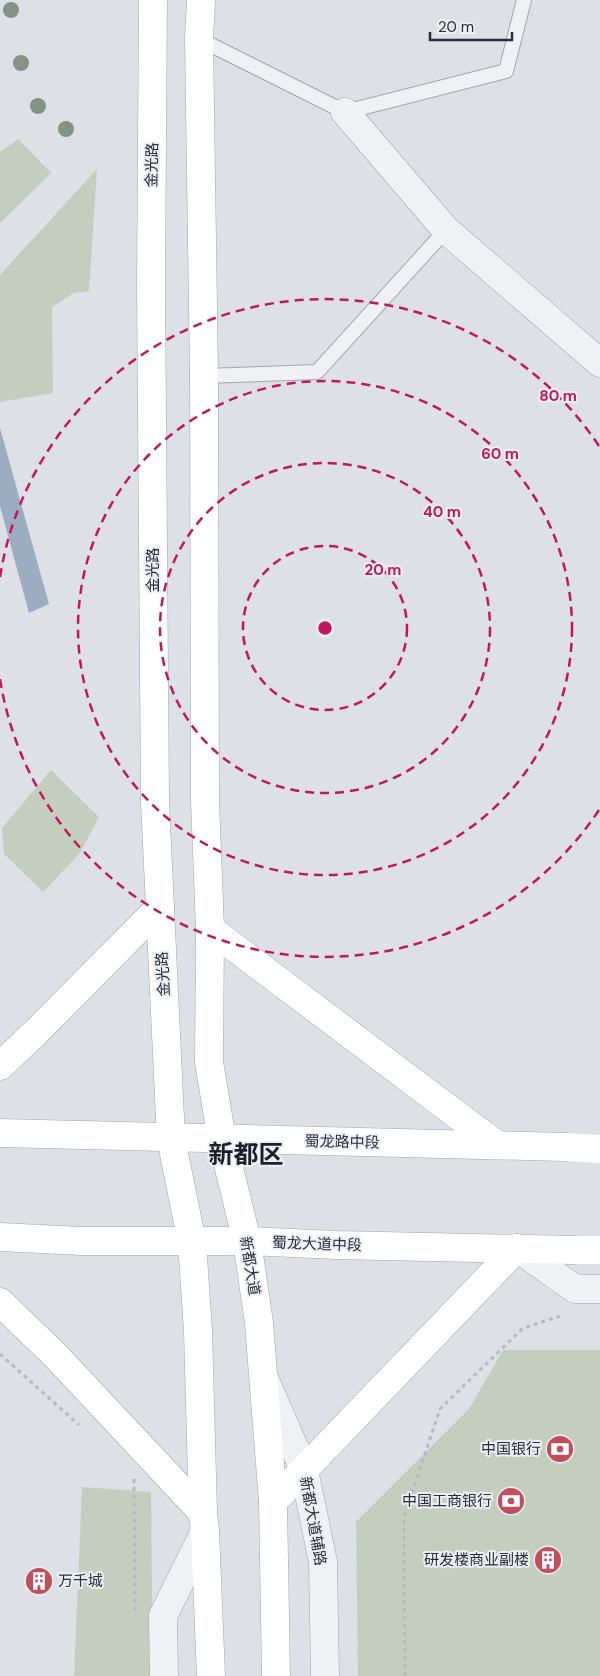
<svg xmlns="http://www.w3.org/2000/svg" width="600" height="1676" viewBox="0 0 600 1676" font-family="'DM Sans','Noto Sans SC',sans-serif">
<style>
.green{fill:#c3cebf}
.water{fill:#9cadc2}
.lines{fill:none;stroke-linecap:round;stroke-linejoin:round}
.service-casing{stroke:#a3a7ae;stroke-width:16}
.minor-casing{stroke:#a3a7ae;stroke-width:29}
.tertiary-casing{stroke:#a3a7ae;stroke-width:29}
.primary-casing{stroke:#9ea5af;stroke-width:29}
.path{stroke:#b7bbc0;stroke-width:3;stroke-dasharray:4 4;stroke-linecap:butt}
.service{stroke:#eff1f4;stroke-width:14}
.minor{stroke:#eff1f4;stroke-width:28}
.tertiary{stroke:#eff1f4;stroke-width:28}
.secondary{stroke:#fff;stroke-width:28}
.primary{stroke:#fff;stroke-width:28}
.tree{fill:#849385}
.ring{fill:none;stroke:#c2185b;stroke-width:2.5;stroke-dasharray:9 6}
.labels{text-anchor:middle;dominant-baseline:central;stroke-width:4;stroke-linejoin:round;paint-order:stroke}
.street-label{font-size:15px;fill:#282f3a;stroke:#eceff3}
.poi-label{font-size:15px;fill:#282f3a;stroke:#eceff3;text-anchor:end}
.town-label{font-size:25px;font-weight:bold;fill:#1b202b;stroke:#eceff3}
.centre{fill:#c2185b;stroke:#eceff3;stroke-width:2.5}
.ring-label{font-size:15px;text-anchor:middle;font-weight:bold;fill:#c2185b;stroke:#eceff3;stroke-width:4;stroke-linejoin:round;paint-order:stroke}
</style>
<rect width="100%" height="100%" fill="#dde0e5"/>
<!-- green -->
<g class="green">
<polygon points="18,139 51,173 0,223 0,152"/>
<polygon points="97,169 89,291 74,293 52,307 53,393 0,402 0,275"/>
<polygon points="51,770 99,817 80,853 43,892 4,854 2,828"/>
<polygon points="503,1350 600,1350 600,1676 358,1676 356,1522 469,1409"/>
<polygon points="82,1487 151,1492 153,1676 74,1676"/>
</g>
<!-- water -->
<polygon class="water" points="0,428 49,604 29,613 0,506"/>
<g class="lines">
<defs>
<g id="service">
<polyline points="199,39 345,112 506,71 524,0"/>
<polyline points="204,376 317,372 446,230"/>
</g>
<polyline id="minor" points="345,112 446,230 600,363"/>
<g id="tertiary">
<polyline points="517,1248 575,1289 600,1289"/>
<polyline points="265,1380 304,1470 323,1562 325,1676"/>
<polyline points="164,1676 163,1616 205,1531"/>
</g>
<g id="primary">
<polyline points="153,0 151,286 155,802 171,1139 192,1242 198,1331 203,1513 205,1531 211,1676"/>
<polyline points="201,0 199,39 204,376 205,800 210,929 209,1062 222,1140 247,1241 259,1323 273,1502 276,1676"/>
<polyline points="210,929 497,1145"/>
<polyline points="0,1066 37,1031 160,907"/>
<polyline points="0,1133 565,1147"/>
<polyline points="0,1237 82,1241 247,1241 336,1245 574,1250"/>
<polyline points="0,1302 55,1355 203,1513"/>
<polyline points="273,1502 517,1248"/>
</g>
</defs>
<!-- service casing -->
<use href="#service" class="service-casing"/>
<!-- minor casing -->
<use href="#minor" class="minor-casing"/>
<!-- tertiary casing -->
<use href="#tertiary" class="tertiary-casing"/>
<!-- primary casing -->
<use href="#primary" class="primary-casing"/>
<!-- path -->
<g class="path">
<polyline points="0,1354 79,1425"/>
<polyline points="134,1479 135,1610"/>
<polyline points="405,1676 404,1517 440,1409 523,1328 564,1315"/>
</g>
<!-- service -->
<use href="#service" class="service"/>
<!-- minor -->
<use href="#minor" class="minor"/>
<!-- tertiary -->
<use href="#tertiary" class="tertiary"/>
<!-- secondary -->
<g class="secondary">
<polyline points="565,1147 600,1149"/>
<polyline points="574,1250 600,1250"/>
</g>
<!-- primary -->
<use href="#primary" class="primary"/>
</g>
<!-- trees -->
<g class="tree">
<circle cx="11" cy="10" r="8"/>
<circle cx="21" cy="63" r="8"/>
<circle cx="38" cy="106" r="8"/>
<circle cx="66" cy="129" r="8"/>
</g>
<!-- distance rings -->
<g class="ring">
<circle cx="325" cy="628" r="82"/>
<circle cx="325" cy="628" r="165"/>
<circle cx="325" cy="628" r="247"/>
<path d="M599 810A329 329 0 0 1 0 679M0 577A329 329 0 0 1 599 446"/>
</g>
<!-- icons -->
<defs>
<symbol id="bank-disc" viewBox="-11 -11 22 22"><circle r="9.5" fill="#be4f5d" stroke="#eceff3"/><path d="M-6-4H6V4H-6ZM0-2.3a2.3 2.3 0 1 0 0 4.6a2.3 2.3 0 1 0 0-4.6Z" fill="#fff"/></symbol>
<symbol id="building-disc" viewBox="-11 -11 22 22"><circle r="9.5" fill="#be4f5d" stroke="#eceff3"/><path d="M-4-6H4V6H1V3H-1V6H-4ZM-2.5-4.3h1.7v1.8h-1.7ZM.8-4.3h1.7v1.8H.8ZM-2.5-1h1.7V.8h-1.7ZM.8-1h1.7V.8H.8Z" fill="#fff"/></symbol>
</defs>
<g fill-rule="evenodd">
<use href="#bank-disc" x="544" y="1433" width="32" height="32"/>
<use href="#bank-disc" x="495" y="1485" width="32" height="32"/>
<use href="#building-disc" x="532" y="1544" width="32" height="32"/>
<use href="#building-disc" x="23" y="1565" width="32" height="32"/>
</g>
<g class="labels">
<!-- street labels -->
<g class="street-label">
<text transform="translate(152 165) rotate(-89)">金光路</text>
<text transform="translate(153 570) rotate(-90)">金光路</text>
<text transform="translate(163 974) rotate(-93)">金光路</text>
<text transform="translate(342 1142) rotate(1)">蜀龙路中段</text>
<text transform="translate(317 1244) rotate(2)">蜀龙大道中段</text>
<text transform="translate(250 1266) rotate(81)">新都大道</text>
<text transform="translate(313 1521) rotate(80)">新都大道辅路</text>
</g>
<!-- poi labels -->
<g class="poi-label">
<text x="541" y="1449">中国银行</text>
<text x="492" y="1501">中国工商银行</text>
<text x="529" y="1560">研发楼商业副楼</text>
<text x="58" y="1581" text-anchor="start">万千城</text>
</g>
<!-- town labels -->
<g class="town-label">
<text x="246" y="1154">新都区</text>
</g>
</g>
<circle cx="325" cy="628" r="8" class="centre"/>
<g class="ring-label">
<text x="558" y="401">80 m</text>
<text x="500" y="459">60 m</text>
<text x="442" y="517">40 m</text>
<text x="383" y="575">20 m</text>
</g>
<!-- scale -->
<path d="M430 32v8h82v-8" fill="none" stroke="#282f3a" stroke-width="2.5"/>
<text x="438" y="32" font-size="15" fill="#282f3a" stroke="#eceff3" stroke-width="4" paint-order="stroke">20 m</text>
</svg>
